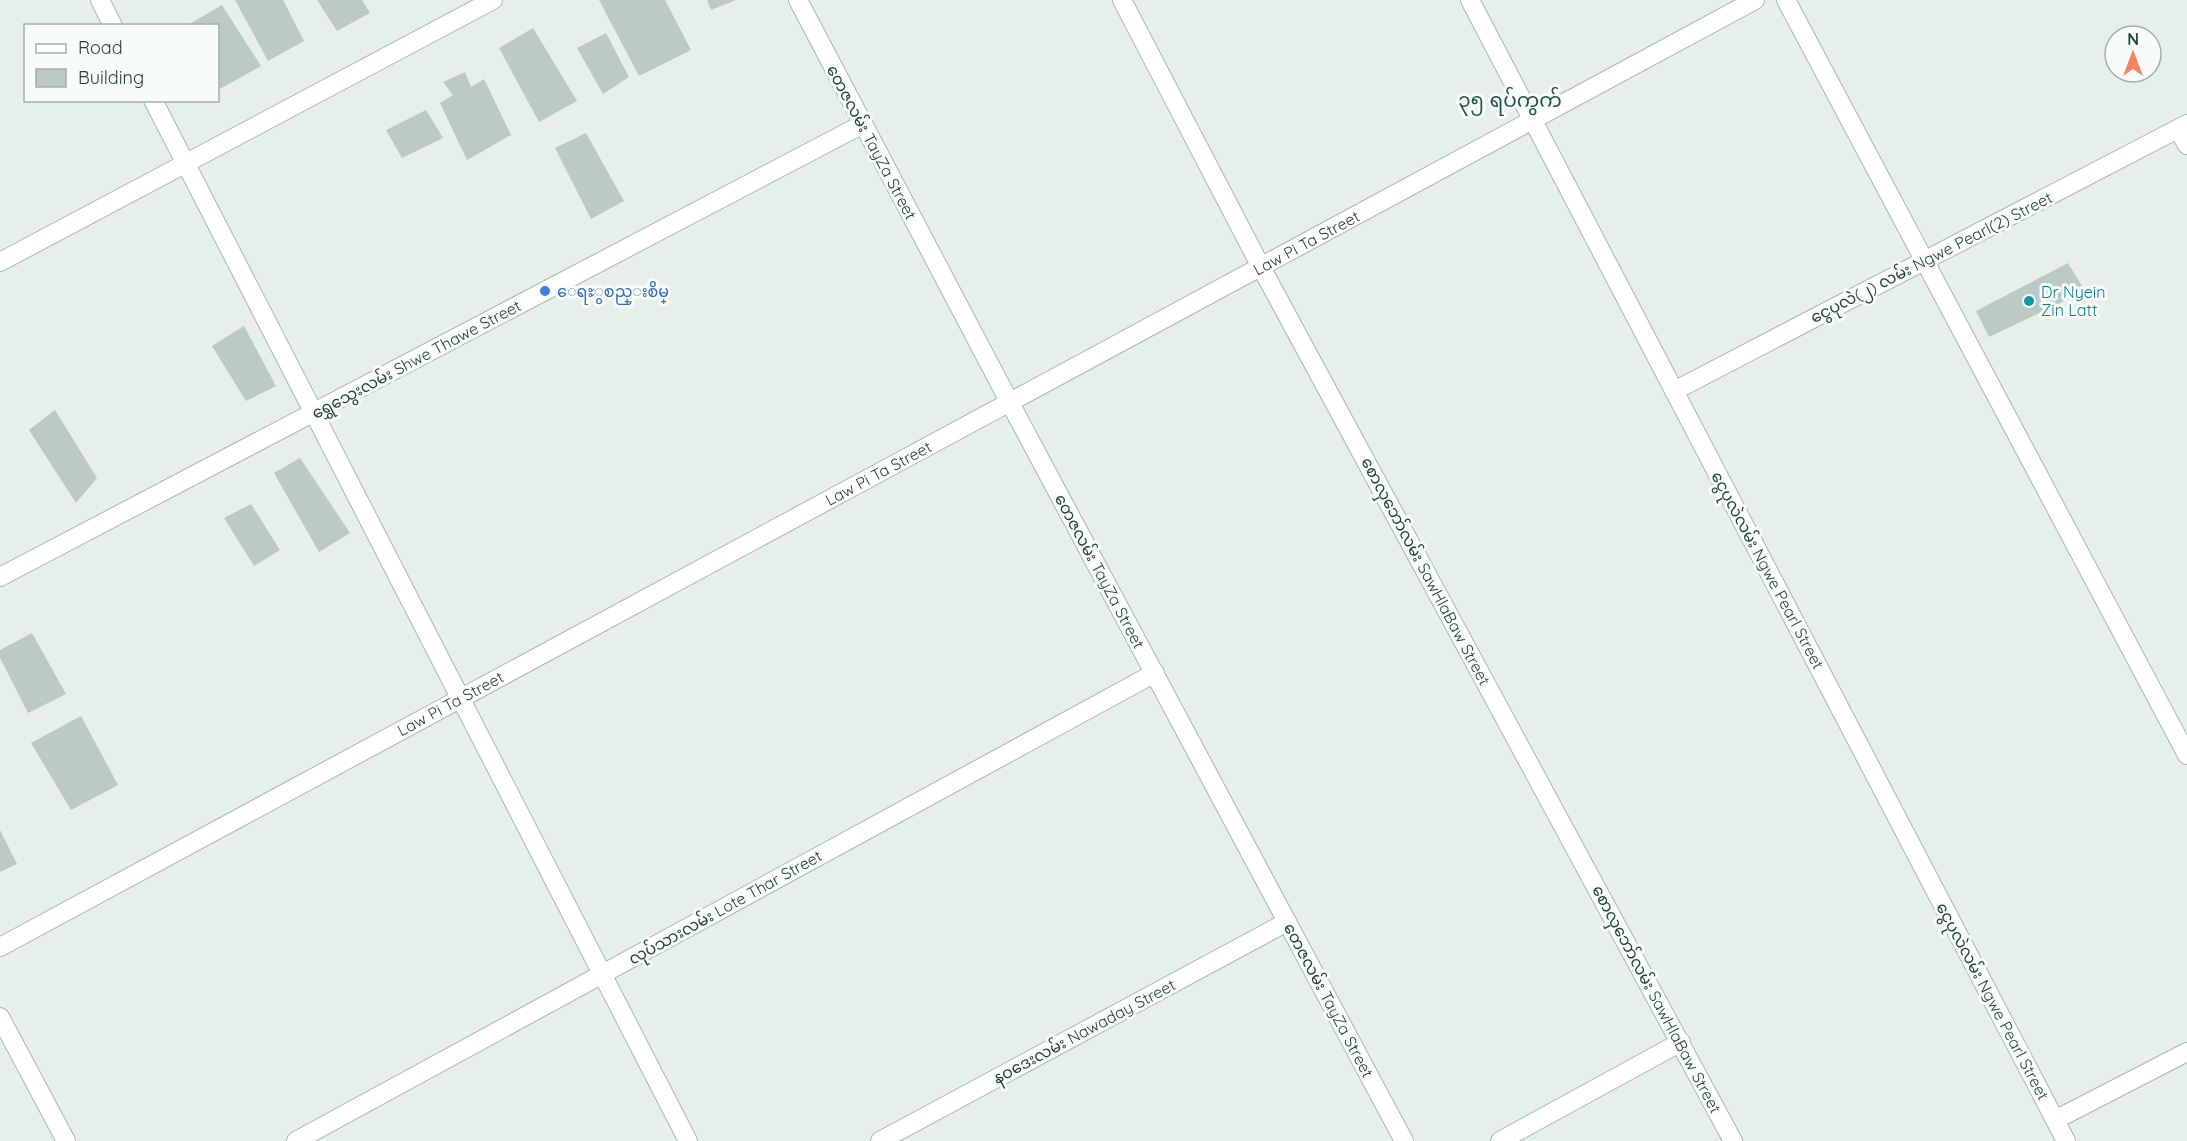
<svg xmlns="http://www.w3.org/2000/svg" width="2187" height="1141" viewBox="0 0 2187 1141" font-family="Quicksand,'Noto Sans Myanmar',sans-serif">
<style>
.building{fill:#bbcac4}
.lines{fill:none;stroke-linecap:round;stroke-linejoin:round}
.minor-casing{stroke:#a8b8b2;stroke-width:20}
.minor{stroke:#fff;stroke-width:18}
.shop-dot{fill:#3f7fe0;stroke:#f7fbf9;stroke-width:2}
.culture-dot{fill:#0f9aa8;stroke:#f7fbf9;stroke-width:2}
.labels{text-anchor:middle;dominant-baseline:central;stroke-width:6;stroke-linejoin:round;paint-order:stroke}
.street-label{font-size:16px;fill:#24423a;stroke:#f7fbf9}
.shop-label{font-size:16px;fill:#366cbe;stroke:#f7fbf9;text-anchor:start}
.culture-label{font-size:16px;fill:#0d838f;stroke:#f7fbf9;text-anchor:start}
.quarter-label{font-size:20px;fill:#1f5548;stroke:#f7fbf9}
</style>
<rect width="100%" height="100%" fill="#e6efeb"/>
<!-- building -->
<g class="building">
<polygon points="235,0 283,0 304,41 268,61"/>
<polygon points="317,0 362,0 370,13 337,31"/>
<polygon points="599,0 665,0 691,50 639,76"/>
<polygon points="707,0 736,0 711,10"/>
<polygon points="222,5 261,66 218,90 218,26 186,26"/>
<polygon points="533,28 577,101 539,122 499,48"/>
<polygon points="606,33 629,77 603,94 577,48"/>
<polygon points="465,72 471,87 484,79 511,135 467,160 440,103 453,95 443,82"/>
<polygon points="426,110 443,138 402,158 386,130"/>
<polygon points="586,133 624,201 591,219 555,148"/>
<polygon points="2068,263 2085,291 1989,337 1976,311"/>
<polygon points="244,326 276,386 246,401 212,346"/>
<polygon points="55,410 97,478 76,503 29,430"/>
<polygon points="300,458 350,533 319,552 274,473"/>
<polygon points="251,504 280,550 254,566 224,518"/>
<polygon points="32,633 66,694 28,713 0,658 0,650"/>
<polygon points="81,716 118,785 71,810 31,743"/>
<polygon points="0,830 17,864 0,872"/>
</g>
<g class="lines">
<defs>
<g id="minor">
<polyline points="100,0 113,26"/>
<polyline points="798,0 1010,403 1404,1141"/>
<polyline points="1122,0 1261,267 1733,1141"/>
<polyline points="1470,0 2066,1141"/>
<polyline points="1786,0 2187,755"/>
<polyline points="153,100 688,1141"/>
<polyline points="2178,129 2187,145"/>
<polyline points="0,262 493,0"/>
<polyline points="1674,391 2187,124"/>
<polyline points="0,577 863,124"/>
<path id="s1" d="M0,947C584,630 1171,317 1755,0"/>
<polyline points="0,1017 66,1141"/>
<polyline points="2055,1120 2187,1052"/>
<polyline points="296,1141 1155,673"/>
<polyline points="880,1141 1287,922"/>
<polyline points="1500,1141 1681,1042"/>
</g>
</defs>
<!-- minor casing -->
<use href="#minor" class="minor-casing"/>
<!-- minor -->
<use href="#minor" class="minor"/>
</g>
<!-- markers -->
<circle class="shop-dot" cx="545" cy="291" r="6"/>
<circle class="culture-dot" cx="2029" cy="301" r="6"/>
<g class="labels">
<!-- street labels -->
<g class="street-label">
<text transform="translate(872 142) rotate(62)">တေဇလမ်း TayZa Street</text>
<text stroke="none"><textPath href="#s1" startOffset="1484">Law Pi Ta Street</textPath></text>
<text transform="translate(1931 257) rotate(-27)">ငွေပုလဲ(၂) လမ်း Ngwe Pearl(2) Street</text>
<text transform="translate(416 359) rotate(-28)">ရွှေသွေးလမ်း Shwe Thawe Street</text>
<text stroke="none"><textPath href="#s1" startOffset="998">Law Pi Ta Street</textPath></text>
<text transform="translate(1768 570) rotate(62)">ငွေပုလဲလမ်း Ngwe Pearl Street</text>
<text transform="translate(1100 571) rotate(62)">တေဇလမ်း TayZa Street</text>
<text transform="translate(1426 571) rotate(62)">စောလှဘော်လမ်း SawHlaBaw Street</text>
<text stroke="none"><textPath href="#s1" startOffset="512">Law Pi Ta Street</textPath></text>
<text transform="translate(725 907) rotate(-29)">လုပ်သားလမ်း Lote Thar Street</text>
<text transform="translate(1657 999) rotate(62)">စောလှဘော်လမ်း SawHlaBaw Street</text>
<text transform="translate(1329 1000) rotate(62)">တေဇလမ်း TayZa Street</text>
<text transform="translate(1993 1001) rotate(62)">ငွေပုလဲလမ်း Ngwe Pearl Street</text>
<text transform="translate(1084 1031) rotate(-28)">နဝဒေးလမ်း Nawaday Street</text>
</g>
<!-- shop labels -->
<g class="shop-label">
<text x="557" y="291">ေရႊွစည္းစိမ္</text>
</g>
<!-- culture labels -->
<g class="culture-label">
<text x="2041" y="292">Dr Nyein<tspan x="2041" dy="18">Zin Latt</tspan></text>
</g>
<!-- quarter labels -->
<g class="quarter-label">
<text x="1510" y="99">၃၅ ရပ်ကွက်</text>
</g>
</g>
<!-- legend -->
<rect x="24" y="24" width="195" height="78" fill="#f7fbf9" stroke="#a3b1ad" stroke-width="1.5"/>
<rect x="36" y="44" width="30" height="9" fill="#ffffff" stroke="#a3b1ad" stroke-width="1.5"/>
<text x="78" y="54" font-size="18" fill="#24423a">Road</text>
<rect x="36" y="69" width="30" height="18" fill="#bbcac4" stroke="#a3b1ad" stroke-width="1.5"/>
<text x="78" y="84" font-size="18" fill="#24423a">Building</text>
<!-- north arrow -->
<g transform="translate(2133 54)"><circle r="28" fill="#f7fbf9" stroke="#a3b1ad" stroke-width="1.5"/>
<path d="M0-4.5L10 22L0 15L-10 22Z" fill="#f4845f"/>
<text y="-9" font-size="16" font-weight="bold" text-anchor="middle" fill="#24423a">N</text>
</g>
</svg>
